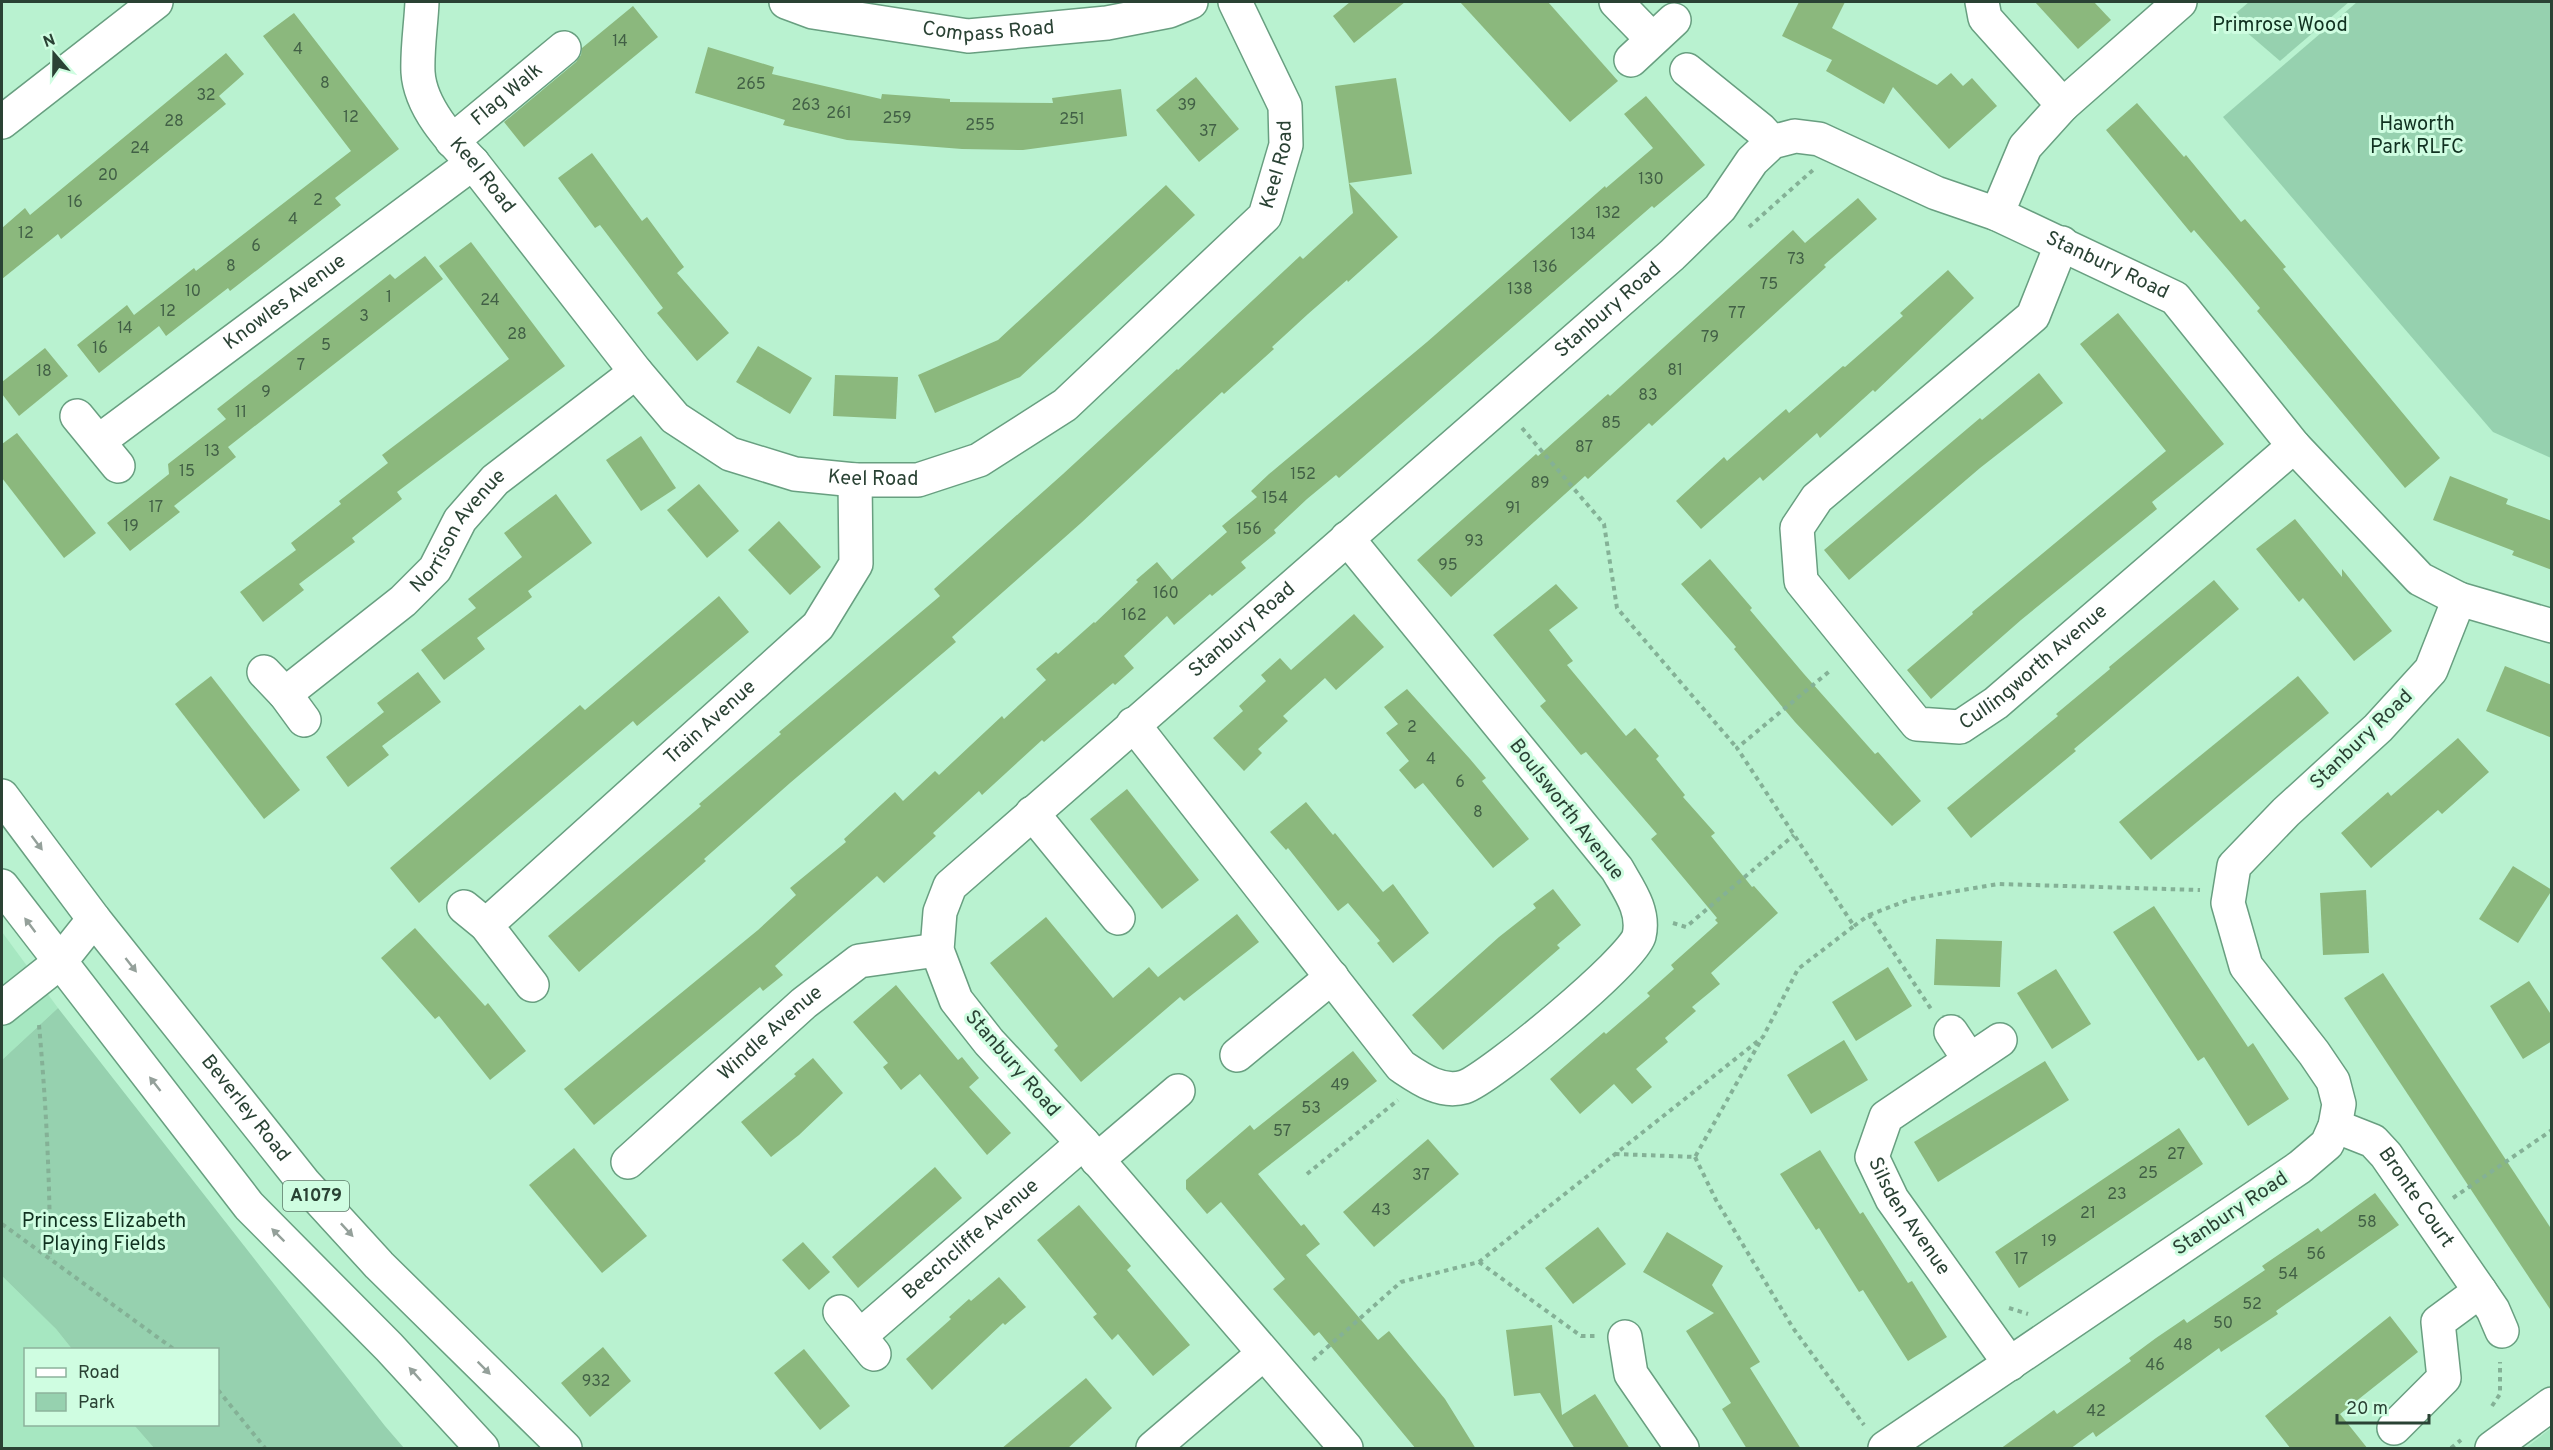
<svg xmlns="http://www.w3.org/2000/svg" width="2553" height="1450" viewBox="0 0 2553 1450" font-family="Overpass,sans-serif">
<style>
.built{fill:#a6e7c1}
.green{fill:#96d1af}
.building{fill:#8bb87d}
.lines{fill:none;stroke-linecap:round;stroke-linejoin:round}
.minor-casing{stroke:#689f80;stroke-width:36}
.major-casing{stroke:#689f80;stroke-width:36}
.path{stroke:#84b196;stroke-width:4;stroke-dasharray:4.5 4.5;stroke-linecap:butt}
.minor{stroke:#fff;stroke-width:33}
.major{stroke:#fff;stroke-width:33}
.oneway{fill:#94a09a}
.labels{text-anchor:middle;dominant-baseline:central;stroke-width:6;stroke-linejoin:round;paint-order:stroke}
.number-label{font-size:16px;fill:#426046}
.shield{fill:#cffde1;stroke:#5c7a68;stroke-width:1.5}
.shield-label{font-size:18px;font-weight:bold;fill:#2a4234}
.park-label{font-size:20px;fill:#103120;stroke:#cffde1}
.street-label{font-size:20px;fill:#2a4234;stroke:#cffde1}
</style>
<rect width="100%" height="100%" fill="#b9f2d0"/>
<!-- built -->
<g class="built">
<polygon points="2,932 58,1008 2,1060"/>
<polygon points="2,1276 56,1329 72,1349 26,1350 26,1424 134,1425 154,1448 2,1448"/>
<polygon points="2551,1428 2551,1448 2526,1448"/>
</g>
<!-- green -->
<g class="green">
<polygon points="2249,2 2349,2 2280,61 2230,18"/>
<polygon points="2357,2 2551,2 2551,458 2493,432 2223,117"/>
<polygon points="58,1008 385,1426 404,1448 154,1448 134,1425 218,1424 218,1350 72,1349 56,1329 2,1276 2,1060"/>
</g>
<!-- building -->
<g class="building">
<polygon points="1350,2 1405,2 1354,43 1333,16"/>
<polygon points="1460,2 1548,2 1618,81 1570,122"/>
<polygon points="1799,2 1845,2 1832,28 1937,85 1951,73 1963,86 1972,78 1997,106 1949,149 1893,87 1884,104 1826,71 1832,60 1782,36"/>
<polygon points="2035,2 2094,2 2111,20 2078,49"/>
<polygon points="633,6 658,37 524,147 504,122 576,62 581,55 582,48"/>
<polygon points="294,13 399,149 335,198 341,205 230,291 228,288 166,336 159,326 99,373 77,345 127,305 134,315 194,268 196,271 351,151 263,36"/>
<polygon points="708,47 774,67 772,74 881,99 882,94 950,99 950,102 1053,103 1052,98 1121,89 1127,136 1023,150 962,149 847,140 783,125 785,120 695,93"/>
<polygon points="226,53 244,74 219,96 226,104 61,239 58,234 2,279 2,228 25,208 30,215"/>
<polygon points="1196,77 1239,129 1199,162 1156,110"/>
<polygon points="1396,78 1412,174 1349,183 1398,237 1348,282 1347,280 1308,314 1272,347 1274,349 1224,394 1222,392 1081,523 952,637 956,642 790,783 704,859 706,861 579,972 548,936 701,806 699,804 781,734 779,732 940,596 934,589 1063,474 1177,369 1178,370 1300,256 1303,259 1353,213 1335,86"/>
<polygon points="1646,96 1705,165 1654,208 1652,206 1339,478 1336,475 1307,499 1274,530 1276,533 1241,562 1246,568 1212,596 1210,594 1174,625 1167,616 1124,656 1134,668 1115,685 1113,683 1044,742 1042,740 982,795 979,791 933,833 936,836 884,883 877,876 775,966 783,975 763,991 760,987 594,1125 564,1089 758,930 796,895 790,888 846,842 844,839 895,792 903,801 935,771 939,775 1002,716 1004,719 1046,680 1036,669 1056,652 1058,654 1094,622 1095,623 1138,582 1136,580 1157,562 1172,580 1227,532 1222,526 1257,497 1251,491 1269,474 1427,342 1605,186 1606,188 1653,148 1624,114"/>
<polygon points="2137,103 2184,157 2186,155 2241,222 2245,219 2286,267 2283,269 2440,458 2405,488 2257,311 2260,308 2230,272 2194,230 2191,233 2106,130"/>
<polygon points="592,153 642,221 647,217 684,267 677,273 729,333 697,361 657,313 663,308 600,225 595,228 558,178"/>
<polygon points="1166,185 1195,215 1020,377 935,413 918,375 998,340"/>
<polygon points="1858,198 1877,219 1824,265 1826,267 1652,426 1649,423 1588,479 1585,476 1451,597 1417,560 1536,454 1538,456 1608,394 1610,396 1793,230 1805,243"/>
<polygon points="471,242 565,366 397,492 402,499 352,538 355,542 299,584 304,590 263,622 240,592 296,550 291,543 341,504 339,501 388,463 382,455 509,359 439,266"/>
<polygon points="425,256 443,279 228,447 236,457 174,506 180,512 130,551 107,523 169,474 168,464 226,419 217,409 390,274 395,279"/>
<polygon points="1948,270 1974,298 1875,392 1873,390 1820,438 1817,433 1763,481 1760,477 1701,529 1676,501 1724,457 1727,461 1786,409 1789,413 1843,366 1845,367 1903,316 1900,313"/>
<polygon points="2118,313 2224,444 2152,502 2157,509 2021,620 1931,699 1907,670 1973,614 1972,612 2166,451 2080,344"/>
<polygon points="758,346 812,378 790,414 736,382"/>
<polygon points="45,348 68,376 19,416 2,394 2,382"/>
<polygon points="2039,373 2063,403 1980,468 1849,580 1824,550 1980,418 1982,420"/>
<polygon points="835,375 898,377 896,419 833,416"/>
<polygon points="17,433 96,533 64,558 2,478 2,444"/>
<polygon points="641,436 676,488 641,511 606,460"/>
<polygon points="2450,476 2508,499 2506,504 2552,521 2552,570 2512,555 2514,551 2433,520"/>
<polygon points="699,484 739,531 707,558 667,510"/>
<polygon points="556,494 592,543 528,591 532,597 477,638 485,649 444,680 421,650 476,608 468,599 522,557 504,533"/>
<polygon points="2295,519 2342,577 2342,569 2392,631 2354,661 2303,598 2299,602 2256,549"/>
<polygon points="779,521 821,567 790,595 748,550"/>
<polygon points="1710,559 1752,608 1750,610 1804,674 1875,754 1878,752 1921,801 1892,826 1795,722 1734,649 1736,647 1681,584"/>
<polygon points="2214,580 2239,609 2074,749 2076,751 1971,838 1947,808 2058,716 2056,714 2110,669 2109,667"/>
<polygon points="1556,584 1578,608 1549,630 1573,661 1567,665 1626,736 1635,728 1659,756 1656,759 1685,795 1683,797 1715,833 1711,836 1752,887 1754,886 1778,913 1711,973 1720,984 1692,1007 1696,1011 1665,1038 1668,1042 1636,1069 1652,1087 1632,1104 1614,1084 1580,1114 1550,1079 1604,1032 1606,1034 1650,996 1647,993 1674,969 1671,965 1718,923 1715,920 1717,918 1651,839 1657,834 1586,752 1581,755 1556,725 1540,706 1546,701 1493,635"/>
<polygon points="719,596 749,632 637,726 633,721 419,903 390,868 580,705 585,710"/>
<polygon points="1354,614 1384,647 1336,690 1325,678 1283,716 1288,721 1258,749 1262,753 1244,771 1213,738 1243,711 1239,706 1266,681 1261,675 1280,658 1291,670"/>
<polygon points="2505,666 2552,685 2552,738 2486,711"/>
<polygon points="418,672 441,702 382,746 389,755 348,787 326,757 384,712 377,703"/>
<polygon points="211,676 300,790 264,819 175,704"/>
<polygon points="2298,676 2329,713 2151,860 2119,822"/>
<polygon points="1407,689 1470,759 1486,778 1482,781 1529,839 1493,868 1423,783 1415,789 1399,770 1409,761 1386,733 1398,724 1384,707"/>
<polygon points="2458,738 2489,772 2442,814 2438,810 2371,868 2341,833 2388,792 2391,796"/>
<polygon points="1127,789 1199,880 1162,909 1090,819"/>
<polygon points="1306,802 1333,835 1335,833 1383,892 1393,884 1429,933 1393,963 1377,943 1380,941 1348,903 1338,911 1288,848 1286,850 1270,832"/>
<polygon points="2513,866 2552,890 2518,943 2479,919"/>
<polygon points="1553,889 1581,925 1557,945 1560,948 1443,1050 1412,1015 1499,937 1536,908 1533,904"/>
<polygon points="2366,890 2369,953 2323,955 2320,893"/>
<polygon points="2154,906 2248,1047 2253,1043 2289,1099 2248,1126 2204,1057 2198,1061 2113,932"/>
<polygon points="1237,914 1259,942 1184,1001 1180,997 1081,1082 1054,1050 1058,1046 990,963 1046,917 1113,998 1149,967 1158,977"/>
<polygon points="415,928 485,1006 488,1003 526,1051 490,1080 439,1016 435,1019 381,958"/>
<polygon points="1936,939 2002,941 2000,987 1934,985"/>
<polygon points="1888,967 1912,1006 1856,1041 1832,1002"/>
<polygon points="2056,969 2091,1024 2052,1049 2017,993"/>
<polygon points="2383,973 2552,1230 2552,1312 2344,998"/>
<polygon points="2529,981 2552,1016 2552,1041 2523,1059 2490,1006"/>
<polygon points="896,985 958,1060 962,1057 979,1078 969,1087 1011,1133 987,1155 920,1074 901,1090 883,1067 888,1063 853,1022"/>
<polygon points="1844,1040 1868,1080 1811,1114 1787,1075"/>
<polygon points="1353,1051 1377,1081 1258,1174 1301,1226 1304,1224 1320,1244 1306,1255 1378,1340 1389,1331 1445,1399 1476,1449 1416,1449 1319,1332 1314,1336 1273,1289 1285,1279 1221,1202 1207,1214 1186,1189 1186,1180 1250,1125 1254,1130"/>
<polygon points="813,1058 843,1093 799,1135 771,1157 741,1122 796,1076 794,1074"/>
<polygon points="2045,1061 2069,1100 1938,1182 1914,1142"/>
<polygon points="2179,1128 2203,1164 2019,1288 1995,1252"/>
<polygon points="1428,1139 1459,1174 1374,1247 1343,1212"/>
<polygon points="574,1148 647,1236 602,1273 529,1185"/>
<polygon points="1820,1150 1860,1214 1863,1212 1908,1283 1912,1281 1947,1337 1908,1361 1863,1290 1859,1292 1819,1228 1816,1230 1780,1174"/>
<polygon points="935,1167 962,1198 858,1288 832,1257"/>
<polygon points="2375,1193 2399,1225 2276,1311 2278,1314 2221,1352 2219,1348 2096,1437 2093,1432 2070,1449 2000,1449 2054,1410 2057,1414 2131,1361 2129,1358 2156,1338 2184,1319 2187,1323 2265,1270 2262,1266 2318,1228 2321,1232"/>
<polygon points="1079,1205 1131,1266 1127,1270 1190,1345 1153,1376 1118,1334 1112,1340 1093,1317 1097,1314 1037,1240"/>
<polygon points="1598,1227 1626,1264 1573,1304 1545,1268"/>
<polygon points="1667,1232 1723,1266 1712,1285 1760,1362 1750,1368 1801,1449 1747,1449 1722,1409 1731,1403 1686,1331 1714,1313 1643,1272"/>
<polygon points="803,1242 830,1272 809,1290 782,1260"/>
<polygon points="999,1277 1026,1307 1005,1325 1003,1323 932,1390 906,1359 951,1319 949,1317 969,1299 971,1301"/>
<polygon points="2390,1316 2418,1352 2340,1414 2368,1449 2291,1449 2265,1416"/>
<polygon points="1552,1325 1562,1415 1595,1394 1630,1449 1575,1449 1540,1393 1514,1396 1506,1330"/>
<polygon points="603,1347 631,1381 590,1417 561,1383"/>
<polygon points="804,1349 850,1406 820,1430 774,1373"/>
<polygon points="1086,1378 1112,1408 1067,1449 1001,1449"/>
</g>
<g class="lines">
<defs>
<g id="minor">
<path id="s1" d="M422,2C421,25 417,49 418,72C420,107 450,139 473,163L636,372L675,418L730,454L795,474L855,480H918L979,460L1065,405L1265,216L1286,145L1285,106L1235,2"/>
<path id="s2" d="M786,2L813,12L968,36L1107,23L1169,11L1191,2"/>
<polyline points="1616,2 1652,39"/>
<polyline points="1982,2 1985,18 2063,105 2025,147 1997,214"/>
<polyline points="1631,60 1674,20"/>
<polyline points="1687,70 1760,129 1772,142"/>
<polyline points="2063,105 2180,2"/>
<polyline points="2,122 156,2"/>
<path id="s3" d="M452,141L564,48"/>
<path id="s4" d="M2062,243L2033,316L1817,498L1797,528L1801,581L1917,724L1960,727L1996,703L2294,446"/>
<polyline points="77,416 118,466"/>
<path id="s5" d="M99,441L473,163"/>
<polyline points="2459,599 2552,626"/>
<polyline points="264,672 285,694 304,720"/>
<path id="s6" d="M285,694L403,601L435,569L460,520L495,480L636,372"/>
<path d="M1133,724L1401,1066C1419,1078 1441,1094 1464,1087C1489,1079 1634,959 1639,936C1645,911 1629,890 1617,869L1347,538"/>
<polyline points="1032,813 1118,918"/>
<polyline points="464,907 486,925 532,985"/>
<path id="s7" d="M486,925L818,626L856,564L855,480"/>
<polyline points="2,1008 59,963 94,919"/>
<polyline points="1951,1032 1969,1059"/>
<path id="s8" d="M2000,1040L1886,1117L1872,1157L1892,1199L2010,1364"/>
<polyline points="1237,1055 1332,977"/>
<path id="s9" d="M2335,1126L2373,1141L2386,1155L2480,1291L2493,1310L2502,1331"/>
<polyline points="1097,1160 1178,1091"/>
<path id="s10" d="M628,1162L804,1003L859,961L937,950"/>
<polyline points="840,1312 874,1354"/>
<path id="s11" d="M860,1336L1083,1143"/>
<polyline points="1625,1337 1631,1374 1682,1448"/>
<polyline points="2394,1428 2444,1378 2438,1322 2480,1291"/>
<polyline points="1153,1448 1263,1354"/>
<path id="s12" d="M1346,1448L1083,1143L989,1042L956,1000L937,950L940,912L950,886L1672,255L1720,208L1752,161L1772,142L1795,136L1819,139L1936,193L1997,214L2175,298L2294,446L2420,579L2459,599L2431,670L2378,728L2286,812L2234,866L2228,903L2246,966L2314,1053L2333,1081L2339,1104L2335,1126L2327,1144L2300,1167L1885,1448"/>
<polyline points="2492,1448 2552,1404"/>
</g>
<g id="major">
<path id="s13" d="M2,796L94,919L305,1184L379,1265L565,1448"/>
<polyline points="2,886 249,1206 389,1347 482,1448"/>
</g>
</defs>
<!-- minor casing -->
<use href="#minor" class="minor-casing"/>
<!-- major casing -->
<use href="#major" class="major-casing"/>
<!-- path -->
<g class="path">
<polyline points="1749,227 1813,170"/>
<polyline points="1522,428 1604,524 1617,608 1737,748"/>
<polyline points="1869,915 1911,899 1998,884 2200,890"/>
<polyline points="1673,923 1686,927 1794,835"/>
<polyline points="1854,926 1869,915 1931,1009"/>
<path d="M39,1025C46,1102 50,1181 50,1259"/>
<polyline points="1615,1154 1695,1157 1761,1040"/>
<polyline points="1695,1157 1716,1200 1793,1328 1864,1425"/>
<polyline points="1307,1174 1398,1100"/>
<polyline points="2453,1198 2552,1130"/>
<polyline points="2,1224 175,1350"/>
<polyline points="1479,1262 1581,1336 1595,1336"/>
<polyline points="2009,1308 2028,1314"/>
<polyline points="1313,1360 1401,1282 1479,1262 1763,1037 1798,969 1854,926 1737,748 1831,670"/>
<polyline points="218,1390 265,1448"/>
<polyline points="2492,1406 2500,1394 2500,1362"/>
<polyline points="2451,1448 2461,1440"/>
</g>
<!-- minor -->
<use href="#minor" class="minor"/>
<!-- major -->
<use href="#major" class="major"/>
</g>
<!-- one-way arrows -->
<defs><path id="oneway-solid" d="M-6-.8H1V-3.2L6.5 0L1 3.2V.8H-6Z" transform="scale(1.5)"/></defs>
<g class="oneway">
<use href="#oneway-solid" transform="translate(37 843) rotate(53)"/>
<use href="#oneway-solid" transform="translate(30 925) rotate(-127)"/>
<use href="#oneway-solid" transform="translate(131 965) rotate(52)"/>
<use href="#oneway-solid" transform="translate(155 1084) rotate(-128)"/>
<use href="#oneway-solid" transform="translate(347 1230) rotate(47)"/>
<use href="#oneway-solid" transform="translate(278 1235) rotate(-135)"/>
<use href="#oneway-solid" transform="translate(484 1368) rotate(45)"/>
<use href="#oneway-solid" transform="translate(415 1374) rotate(-132)"/>
</g>
<g class="labels">
<!-- number labels -->
<g class="number-label">
<text x="620" y="42">14</text>
<text x="298" y="50">4</text>
<text x="325" y="84">8</text>
<text x="751" y="85">265</text>
<text x="206" y="96">32</text>
<text x="806" y="106">263</text>
<text x="1187" y="106">39</text>
<text x="839" y="114">261</text>
<text x="351" y="118">12</text>
<text x="897" y="119">259</text>
<text x="1072" y="120">251</text>
<text x="174" y="122">28</text>
<text x="980" y="126">255</text>
<text x="1208" y="132">37</text>
<text x="140" y="149">24</text>
<text x="108" y="176">20</text>
<text x="1651" y="180">130</text>
<text x="318" y="201">2</text>
<text x="75" y="203">16</text>
<text x="1608" y="214">132</text>
<text x="293" y="220">4</text>
<text x="26" y="234">12</text>
<text x="1583" y="235">134</text>
<text x="256" y="247">6</text>
<text x="1796" y="260">73</text>
<text x="231" y="267">8</text>
<text x="1545" y="268">136</text>
<text x="1769" y="285">75</text>
<text x="1520" y="290">138</text>
<text x="193" y="292">10</text>
<text x="389" y="298">1</text>
<text x="490" y="301">24</text>
<text x="168" y="312">12</text>
<text x="1737" y="314">77</text>
<text x="364" y="317">3</text>
<text x="125" y="329">14</text>
<text x="517" y="335">28</text>
<text x="1710" y="338">79</text>
<text x="326" y="346">5</text>
<text x="100" y="349">16</text>
<text x="301" y="366">7</text>
<text x="1675" y="371">81</text>
<text x="44" y="372">18</text>
<text x="266" y="393">9</text>
<text x="1648" y="396">83</text>
<text x="241" y="413">11</text>
<text x="1611" y="424">85</text>
<text x="1584" y="448">87</text>
<text x="212" y="452">13</text>
<text x="187" y="472">15</text>
<text x="1303" y="475">152</text>
<text x="1540" y="484">89</text>
<text x="1275" y="499">154</text>
<text x="156" y="508">17</text>
<text x="1513" y="509">91</text>
<text x="131" y="527">19</text>
<text x="1249" y="530">156</text>
<text x="1474" y="542">93</text>
<text x="1448" y="566">95</text>
<text x="1166" y="594">160</text>
<text x="1134" y="616">162</text>
<text x="1412" y="728">2</text>
<text x="1431" y="760">4</text>
<text x="1460" y="783">6</text>
<text x="1478" y="813">8</text>
<text x="1340" y="1086">49</text>
<text x="1311" y="1109">53</text>
<text x="1282" y="1132">57</text>
<text x="2176" y="1155">27</text>
<text x="2148" y="1174">25</text>
<text x="1421" y="1176">37</text>
<text x="2117" y="1195">23</text>
<text x="1381" y="1211">43</text>
<text x="2088" y="1214">21</text>
<text x="2367" y="1223">58</text>
<text x="2049" y="1242">19</text>
<text x="2316" y="1255">56</text>
<text x="2021" y="1260">17</text>
<text x="2288" y="1275">54</text>
<text x="2252" y="1305">52</text>
<text x="2223" y="1324">50</text>
<text x="2183" y="1346">48</text>
<text x="2155" y="1366">46</text>
<text x="596" y="1382">932</text>
<text x="2096" y="1412">42</text>
</g>
<!-- shield labels -->
<rect class="shield" x="283" y="1181" width="66" height="30" rx="4.5"/>
<g class="shield-label">
<text x="316" y="1196">A1079</text>
</g>
<!-- park labels -->
<g class="park-label">
<text x="2280" y="26">Primrose Wood</text>
<text x="2417" y="125">Haworth<tspan x="2417" dy="23">Park RLFC</tspan></text>
<text x="104" y="1222">Princess Elizabeth<tspan x="104" dy="23">Playing Fields</tspan></text>
</g>
<!-- street labels -->
<g class="street-label">
<text stroke="none"><textPath href="#s2" startOffset="206">Compass Road</textPath></text>
<text stroke="none"><textPath href="#s3" startOffset="72">Flag Walk</textPath></text>
<text stroke="none"><textPath href="#s1" startOffset="1256">Keel Road</textPath></text>
<text stroke="none"><textPath href="#s1" startOffset="194">Keel Road</textPath></text>
<text stroke="none"><textPath href="#s12" startOffset="2187">Stanbury Road</textPath></text>
<text stroke="none"><textPath href="#s5" startOffset="232">Knowles Avenue</textPath></text>
<text stroke="none"><textPath href="#s12" startOffset="1588">Stanbury Road</textPath></text>
<text stroke="none"><textPath href="#s1" startOffset="716">Keel Road</textPath></text>
<text stroke="none"><textPath href="#s6" startOffset="240">Norrison Avenue</textPath></text>
<text stroke="none"><textPath href="#s12" startOffset="1102">Stanbury Road</textPath></text>
<text stroke="none"><textPath href="#s4" startOffset="772">Cullingworth Avenue</textPath></text>
<text stroke="none"><textPath href="#s7" startOffset="302">Train Avenue</textPath></text>
<text transform="translate(2362 740) rotate(-44)">Stanbury Road</text>
<text transform="translate(1566 810) rotate(52)">Boulsworth Avenue</text>
<text stroke="none"><textPath href="#s10" startOffset="192">Windle Avenue</textPath></text>
<text transform="translate(1012 1064) rotate(49)">Stanbury Road</text>
<text stroke="none"><textPath href="#s13" startOffset="396">Beverley Road</textPath></text>
<text stroke="none"><textPath href="#s9" startOffset="112">Bronte Court</textPath></text>
<text transform="translate(2231 1214) rotate(-34)">Stanbury Road</text>
<text stroke="none"><textPath href="#s8" startOffset="250">Silsden Avenue</textPath></text>
<text stroke="none"><textPath href="#s11" startOffset="147">Beechcliffe Avenue</textPath></text>
</g>
</g>
<!-- border -->
<rect width="2553" height="1450" fill="none" stroke="#2a4234" stroke-width="6"/>
<!-- legend -->
<rect x="24" y="1348" width="195" height="78" fill="#cffde1" stroke="#8db29c" stroke-width="1.5"/>
<rect x="36" y="1368" width="30" height="9" fill="#ffffff" stroke="#8db29c" stroke-width="1.5"/>
<text x="78" y="1378" font-size="18" fill="#2a4234">Road</text>
<rect x="36" y="1393" width="30" height="18" fill="#96d1af" stroke="#8db29c" stroke-width="1.5"/>
<text x="78" y="1408" font-size="18" fill="#2a4234">Park</text>
<!-- north arrow -->
<g transform="translate(54 54) rotate(340)" stroke="#cffde1" stroke-width="4.5" paint-order="stroke">
<path d="M0-4.5L10 22L0 15L-10 22Z" fill="#2a4234"/>
<text y="-9" font-size="16" font-weight="bold" text-anchor="middle" fill="#2a4234">N</text>
</g>
<!-- scale -->
<path d="M2337 1414v9h92v-9" fill="none" stroke="#2a4234" stroke-width="3"/>
<text x="2346" y="1414" font-size="18" fill="#2a4234" stroke="#cffde1" stroke-width="4.5" paint-order="stroke">20 m</text>
</svg>
